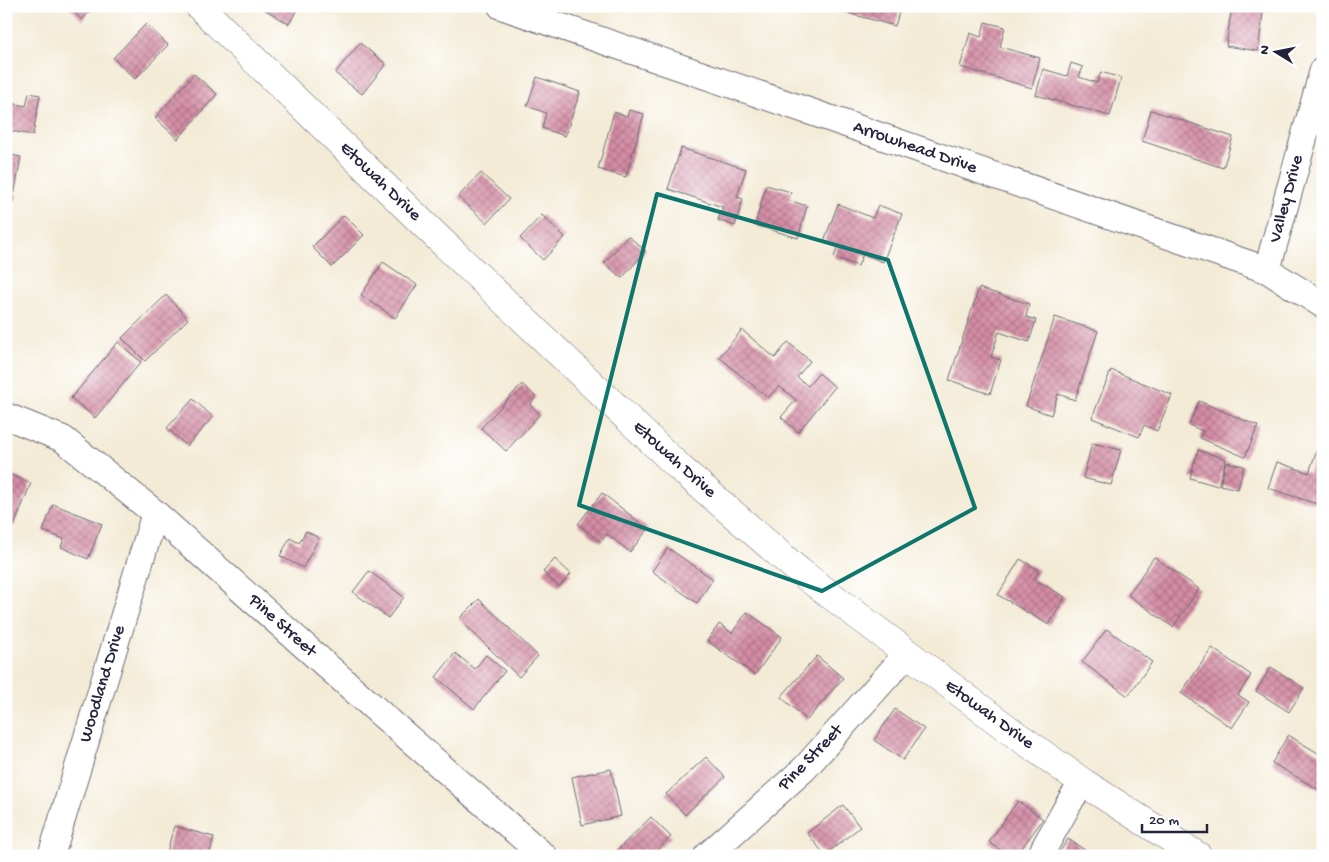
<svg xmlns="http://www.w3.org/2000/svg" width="1329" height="862" viewBox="0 0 1329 862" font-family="'Gochi Hand',sans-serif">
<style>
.building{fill:url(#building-cross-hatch)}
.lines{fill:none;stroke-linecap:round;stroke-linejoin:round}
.minor-casing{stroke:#6b6871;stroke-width:28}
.tertiary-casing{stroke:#6b6871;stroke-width:29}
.minor{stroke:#fff;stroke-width:26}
.tertiary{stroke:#fff;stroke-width:28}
.marked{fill:none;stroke:#0f766e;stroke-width:4;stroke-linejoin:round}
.labels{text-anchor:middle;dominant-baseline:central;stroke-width:5;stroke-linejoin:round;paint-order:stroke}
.street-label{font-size:18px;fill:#22223b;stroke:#fff}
</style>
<defs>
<pattern id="building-cross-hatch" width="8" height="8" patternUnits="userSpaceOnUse" patternTransform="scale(1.25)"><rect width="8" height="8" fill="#d58da5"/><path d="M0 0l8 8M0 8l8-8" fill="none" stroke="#ac7388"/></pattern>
</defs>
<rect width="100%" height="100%" fill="#fff"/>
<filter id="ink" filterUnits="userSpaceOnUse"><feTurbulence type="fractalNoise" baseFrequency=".02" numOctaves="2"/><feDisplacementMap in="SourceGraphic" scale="10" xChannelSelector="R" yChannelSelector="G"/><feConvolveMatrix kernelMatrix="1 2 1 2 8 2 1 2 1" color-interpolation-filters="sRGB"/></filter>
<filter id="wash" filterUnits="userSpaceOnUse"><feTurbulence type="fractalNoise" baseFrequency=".0096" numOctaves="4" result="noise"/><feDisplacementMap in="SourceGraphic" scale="20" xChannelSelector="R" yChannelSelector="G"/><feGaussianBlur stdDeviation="1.12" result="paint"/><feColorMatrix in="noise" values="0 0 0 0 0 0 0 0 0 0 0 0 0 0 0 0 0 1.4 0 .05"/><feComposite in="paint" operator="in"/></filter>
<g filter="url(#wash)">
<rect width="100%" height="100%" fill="#f3ebd6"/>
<g id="blocks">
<!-- building -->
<g class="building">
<polygon points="68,6 94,6 82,20"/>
<polygon points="259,6 299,6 289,24"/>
<polygon points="846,6 901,6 895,26 844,12"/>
<polygon points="1232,6 1264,6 1258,51 1226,46"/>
<polygon points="985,22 1005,27 1000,47 1040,58 1032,88 960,67 970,33 981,37"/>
<polygon points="146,24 168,45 135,79 113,58"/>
<polygon points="360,43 386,64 362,94 335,73"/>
<polygon points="1071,63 1083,67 1079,77 1097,83 1101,72 1121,78 1110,116 1036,95 1043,69 1067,76"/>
<polygon points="194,74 217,94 178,139 155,118"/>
<polygon points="537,77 580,92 565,136 542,128 546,113 527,106"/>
<polygon points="29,93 40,95 33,135 6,130 6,102 26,106"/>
<polygon points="629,110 644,114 626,177 598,169 614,112 627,116"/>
<polygon points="1151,110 1233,137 1223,168 1142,141"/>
<polygon points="681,148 746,169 737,197 743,199 735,226 718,220 723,207 668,189"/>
<polygon points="6,154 21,157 13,202 6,201"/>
<polygon points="481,173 509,199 487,223 458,197"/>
<polygon points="766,185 791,192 788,200 807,206 798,238 755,225"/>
<polygon points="838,204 873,218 878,205 902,214 883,262 863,254 858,266 834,257 838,246 824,241"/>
<polygon points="344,215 364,235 332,267 312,247"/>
<polygon points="542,215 565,237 543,260 520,238"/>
<polygon points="628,236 646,251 622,278 604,263"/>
<polygon points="383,262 417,285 395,318 361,295"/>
<polygon points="979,288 1029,304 1026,317 1036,320 1029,342 999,332 991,357 1001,360 990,394 949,380"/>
<polygon points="166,295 188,319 145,361 122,338"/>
<polygon points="1055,317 1098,331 1075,400 1058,394 1051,415 1026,406"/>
<polygon points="742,330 775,358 788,342 810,361 797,377 808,386 819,373 835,387 798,432 781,417 796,400 779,386 768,398 719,357"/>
<polygon points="118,342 141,362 95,418 71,398"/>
<polygon points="1111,370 1172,395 1157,431 1144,425 1139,437 1092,418"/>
<polygon points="522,384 536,397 530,405 540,414 506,451 481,428"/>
<polygon points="193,399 213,417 187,446 167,428"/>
<polygon points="1199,401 1258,426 1245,457 1200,438 1203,431 1189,425"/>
<polygon points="1092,443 1121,450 1111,485 1083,478"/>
<polygon points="1317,449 1323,451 1323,506 1268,488 1277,462 1309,473"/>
<polygon points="1198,450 1226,459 1218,486 1190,478"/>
<polygon points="1226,462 1244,466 1238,489 1220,485"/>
<polygon points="6,473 31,483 14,526 6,523"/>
<polygon points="602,493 648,529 630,552 607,534 601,542 578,524"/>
<polygon points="53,504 102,524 88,559 61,547 64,539 43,531"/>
<polygon points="306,531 319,538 303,568 280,556 290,538 299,543"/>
<polygon points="668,548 713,579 697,603 652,571"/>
<polygon points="1154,557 1199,589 1173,627 1128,595"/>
<polygon points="555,559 571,574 559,587 543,572"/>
<polygon points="1020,559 1039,570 1034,579 1065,597 1049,625 998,595"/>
<polygon points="369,571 404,597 388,618 353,592"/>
<polygon points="479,599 538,656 519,677 459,619"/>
<polygon points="747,612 782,637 755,675 707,641 719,624 732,633"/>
<polygon points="1107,629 1152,662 1128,696 1082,662"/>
<polygon points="1212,648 1251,675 1238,695 1249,702 1232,728 1181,693"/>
<polygon points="455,653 475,669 486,655 505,671 474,709 436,677"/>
<polygon points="817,656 843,678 807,720 781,697"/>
<polygon points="1271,667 1304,688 1289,712 1256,691"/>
<polygon points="895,709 924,729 903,760 874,740"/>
<polygon points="1288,735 1323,756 1323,792 1272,763"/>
<polygon points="706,757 725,777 685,815 666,794"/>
<polygon points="611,769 621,816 582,825 572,777"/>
<polygon points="1018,801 1043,819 1016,856 1009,856 989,842"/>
<polygon points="843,805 860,827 825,855 807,833"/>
<polygon points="651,817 671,837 651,856 613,856 612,855"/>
<polygon points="174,826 214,837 209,856 166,856"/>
<polygon points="1068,839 1094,856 1057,856"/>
</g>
</g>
</g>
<g filter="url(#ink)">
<use href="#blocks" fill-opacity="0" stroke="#6b6871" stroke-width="1"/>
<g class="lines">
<defs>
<g id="minor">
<polyline points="501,6 817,114 1267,270 1323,305"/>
<polyline points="1267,270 1323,70"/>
<polyline points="6,416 63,439 155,513 381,714 544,856"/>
<polyline points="51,856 155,513"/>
<polyline points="707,856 804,769 907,654"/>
<polyline points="1041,856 1044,848 1072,798 1084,783"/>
</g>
<polyline id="tertiary" points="199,6 437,237 680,468 800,572 1012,732 1084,783 1198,856"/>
</defs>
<!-- minor casing -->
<use href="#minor" class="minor-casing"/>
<!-- tertiary casing -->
<use href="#tertiary" class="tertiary-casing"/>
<!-- minor -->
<use href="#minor" class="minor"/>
<!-- tertiary -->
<use href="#tertiary" class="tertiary"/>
</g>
</g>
<!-- marked area -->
<path class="marked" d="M657,194L888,260L975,508L822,591L579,505Z"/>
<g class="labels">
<!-- street labels -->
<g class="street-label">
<text transform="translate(915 148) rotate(19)">Arrowhead Drive</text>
<text transform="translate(380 182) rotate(44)">Etowah Drive</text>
<text transform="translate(1287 199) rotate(-75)">Valley Drive</text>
<text transform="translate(674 460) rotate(42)">Etowah Drive</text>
<text transform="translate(282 626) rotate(42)">Pine Street</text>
<text transform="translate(103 684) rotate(-73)">Woodland Drive</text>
<text transform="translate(989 715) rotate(36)">Etowah Drive</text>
<text transform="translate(811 758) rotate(-46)">Pine Street</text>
</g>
</g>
<!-- margin -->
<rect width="1329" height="862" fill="none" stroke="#fff" stroke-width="25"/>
<!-- north arrow -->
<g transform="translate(1276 52) rotate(280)" stroke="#ffffff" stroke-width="4" paint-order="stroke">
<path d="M0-4L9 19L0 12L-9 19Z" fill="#22223b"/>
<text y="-8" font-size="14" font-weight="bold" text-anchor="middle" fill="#22223b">N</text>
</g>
<!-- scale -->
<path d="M1142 824v8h65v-8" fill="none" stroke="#22223b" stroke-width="2.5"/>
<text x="1149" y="824" font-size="15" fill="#22223b" stroke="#ffffff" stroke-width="4" paint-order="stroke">20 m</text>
</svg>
